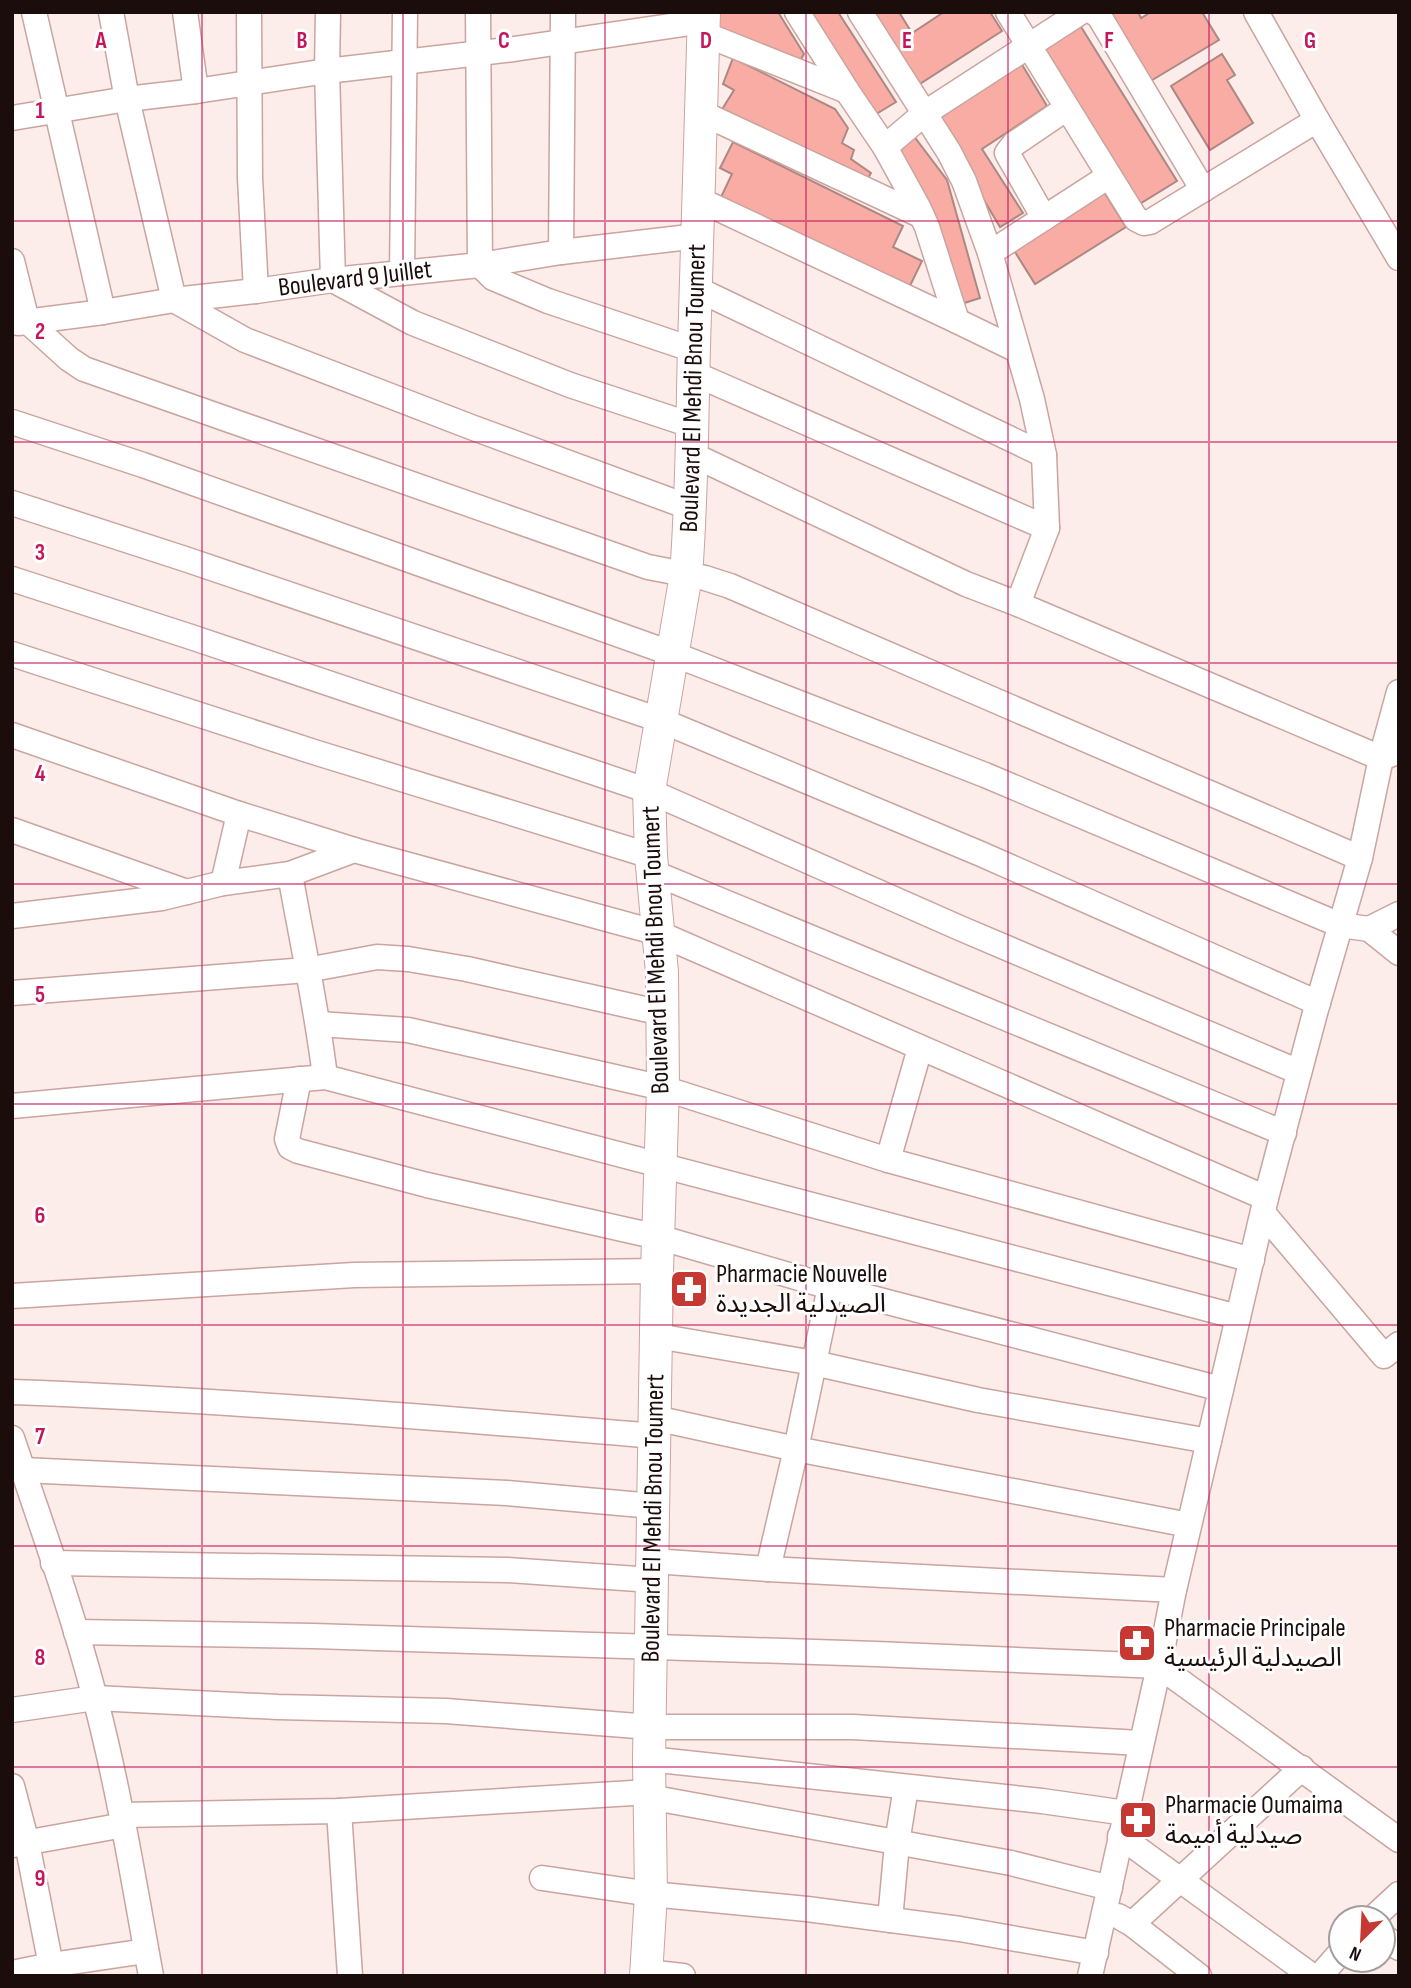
<svg xmlns="http://www.w3.org/2000/svg" width="1411" height="1988" viewBox="0 0 1411 1988" font-family="'Sofia Sans Condensed','Noto Sans Arabic',sans-serif">
<style>
.building{fill:#f9aca3;stroke:#ac8883;stroke-width:2}
.lines{fill:none;stroke-linecap:round;stroke-linejoin:round}
.minor-casing{stroke:#caa49f;stroke-width:27}
.major-casing{stroke:#caa49f;stroke-width:34}
.minor{stroke:#fff;stroke-width:24}
.major{stroke:#fff;stroke-width:32}
.grid{fill:none;stroke:#c2185b;stroke-width:2;stroke-opacity:0.55}
.labels{text-anchor:middle;dominant-baseline:central;stroke-width:6;stroke-linejoin:round;paint-order:stroke}
.street-label{font-size:26px;fill:#1a0d0b;stroke:#fefefe}
.poi-label{font-size:26px;fill:#1a0d0b;stroke:#fefefe;text-anchor:start}
.grid-label{font-size:23px;text-anchor:middle;font-weight:bold;fill:#c2185b;stroke:#fefefe;stroke-width:6;stroke-linejoin:round;paint-order:stroke}
</style>
<rect width="100%" height="100%" fill="#fdedea"/>
<!-- building -->
<g class="building">
<polygon points="713,12 778,12 804,54 796,68 713,28"/>
<polygon points="806,12 838,12 896,102 873,116"/>
<polygon points="867,12 899,12 912,33 944,12 990,12 1002,31 915,87"/>
<polygon points="1106,12 1138,12 1141,18 1151,12 1202,12 1219,40 1149,82"/>
<polygon points="1078,22 1177,181 1133,208 1035,48"/>
<polygon points="1222,54 1235,75 1227,80 1253,123 1210,150 1171,86"/>
<polygon points="733,58 835,109 848,128 842,143 854,150 851,159 871,173 865,183 721,111 734,90 723,84"/>
<polygon points="1018,58 1047,106 982,149 1023,213 1000,227 932,113"/>
<polygon points="910,131 947,180 980,298 955,306 891,147"/>
<polygon points="733,142 903,226 893,247 922,261 909,288 721,197 732,174 720,168"/>
<polygon points="1101,187 1126,227 1035,284 1010,244"/>
</g>
<g class="lines">
<defs>
<g id="minor">
<polyline points="34,12 103,312"/>
<polyline points="111,12 127,99 174,300 245,340 471,427 691,508"/>
<polyline points="185,12 196,91"/>
<polyline points="249,12 250,178 256,291"/>
<polyline points="328,12 327,71 333,280 413,323 436,332 570,385 694,426"/>
<polyline points="478,12 480,265 493,278 548,301 694,350"/>
<polyline points="797,12 847,91 885,147 925,113 1081,12"/>
<polyline points="860,12 949,152 964,181 990,253 1032,399 1044,455 1047,528 1018,604"/>
<polyline points="1008,12 1136,219 1144,223 1150,222 1317,120"/>
<polyline points="1093,12 1099,16 1203,190"/>
<polyline points="1256,12 1317,120 1399,258"/>
<polyline points="704,34 847,91"/>
<polyline points="702,113 922,216"/>
<polyline points="12,118 127,99 196,91 327,71 514,49 704,21"/>
<polyline points="700,200 957,321 927,227 918,207 885,147"/>
<polyline points="1044,218 1007,153 1014,144 1067,108"/>
<polyline points="561,252 563,12"/>
<polyline points="990,253 1109,176"/>
<polyline points="12,261 27,321 69,359 84,369 648,567 705,578 730,586 1360,858"/>
<polyline points="402,273 405,12"/>
<polyline points="697,289 1044,455"/>
<polyline points="957,321 1017,350"/>
<polyline points="18,323 103,312 174,300 256,291 333,280 480,265 561,252 698,236"/>
<polyline points="695,374 1047,528"/>
<polyline points="12,422 143,465 673,654 985,775 1340,925 1369,929 1399,953"/>
<polyline points="693,455 966,584 1018,604 1381,758 1395,753"/>
<polyline points="12,503 185,559 660,720 981,854 1318,1003"/>
<polyline points="12,579 191,637 649,791 962,929 1299,1072"/>
<polyline points="12,654 314,752 651,856"/>
<polyline points="12,735 239,814 354,850 658,933 1266,1198"/>
<polyline points="12,830 187,892"/>
<polyline points="652,872 1284,1133"/>
<path d="M290,874C302,942 317,1009 325,1077"/>
<polyline points="223,883 239,814"/>
<polyline points="12,916 162,898 223,883 290,874 354,850"/>
<polyline points="1369,929 1399,914"/>
<polyline points="12,993 307,970 377,957 408,959 467,969 662,1013"/>
<polyline points="319,1024 408,1030 663,1088 888,1160 1252,1260"/>
<polyline points="299,1079 287,1139 290,1147 298,1151 427,1185 658,1237 830,1287 1221,1389"/>
<polyline points="12,1106 325,1077 1238,1317"/>
<polyline points="888,1160 920,1048"/>
<polyline points="1263,1213 1384,1356 1399,1344"/>
<polyline points="12,1296 354,1275 657,1271"/>
<polyline points="657,1336 814,1363 978,1400 1209,1441"/>
<path d="M12,1392C227,1400 441,1418 655,1436"/>
<polyline points="655,1418 796,1449 1189,1525"/>
<path d="M12,1438C41,1524 72,1610 95,1698C119,1789 134,1883 151,1976"/>
<polyline points="23,1470 507,1493 653,1506"/>
<polyline points="653,1561 768,1569 1174,1590"/>
<polyline points="53,1563 507,1570 652,1580"/>
<polyline points="768,1569 796,1449 830,1287"/>
<polyline points="76,1632 313,1636 876,1654 1159,1666 1399,1840"/>
<polyline points="12,1710 95,1698 278,1707 446,1711 650,1727 853,1727 1141,1743"/>
<polyline points="649,1759 1042,1801 1126,1813"/>
<polyline points="12,1786 27,1843 53,1976"/>
<polyline points="649,1797 1011,1863 1110,1888"/>
<polyline points="339,1811 350,1976"/>
<polyline points="122,1815 339,1811 649,1792"/>
<polyline points="1120,1836 1312,1976"/>
<polyline points="13,1845 124,1825"/>
<polyline points="542,1878 651,1894 807,1909 960,1929 1096,1953"/>
<polyline points="1118,1916 1132,1924 1199,1976"/>
<polyline points="1373,1918 1399,1894"/>
<polyline points="890,1920 897,1843 906,1787"/>
<polyline points="1132,1924 1302,1768"/>
<polyline points="1383,1936 1399,1948"/>
<polyline points="646,1972 683,1976"/>
<polyline points="12,1973 51,1965 146,1951"/>
<polyline points="1090,1976 1159,1666 1174,1590 1266,1198 1315,1013 1360,858 1381,758 1399,692"/>
<polyline points="1320,1976 1341,1952"/>
</g>
<g id="major">
<path id="s1" d="M646,1976L651,1894L649,1759L657,1271L663,1088L662,972L651,856L649,791L686,575C692,499 692,423 694,347C697,235 701,124 704,12"/>
</g>
</defs>
<!-- minor casing -->
<use href="#minor" class="minor-casing"/>
<!-- major casing -->
<use href="#major" class="major-casing"/>
<!-- minor -->
<use href="#minor" class="minor"/>
<!-- major -->
<use href="#major" class="major"/>
</g>
<!-- grid -->
<path class="grid" d="M202,12V1976M403,12V1976M605,12V1976M806,12V1976M1008,12V1976M1209,12V1976M12,221H1399M12,442H1399M12,663H1399M12,884H1399M12,1104H1399M12,1325H1399M12,1546H1399M12,1767H1399"/>
<!-- icons -->
<defs>
<symbol id="pharmacy-square" viewBox="-11 -11 22 22"><rect x="-9" y="-9" width="18" height="18" rx="4" fill="#c63832" stroke="#fefefe"/><path d="M-2-6h4v4h4v4h-4v4h-4v-4h-4v-4h4Z" fill="#fff"/></symbol>
</defs>
<g fill-rule="evenodd">
<use href="#pharmacy-square" x="667" y="1267" width="44" height="44"/>
<use href="#pharmacy-square" x="1115" y="1621" width="44" height="44"/>
<use href="#pharmacy-square" x="1116" y="1798" width="44" height="44"/>
</g>
<g class="labels">
<!-- street labels -->
<g class="street-label">
<text transform="translate(355 279) rotate(-7)">Boulevard 9 Juillet</text>
<text stroke="none"><textPath href="#s1" startOffset="1592">Boulevard El Mehdi Bnou Toumert</textPath></text>
<text transform="translate(656 950) rotate(-92)">Boulevard El Mehdi Bnou Toumert</text>
<text stroke="none"><textPath href="#s1" startOffset="458">Boulevard El Mehdi Bnou Toumert</textPath></text>
</g>
<!-- poi labels -->
<g class="poi-label">
<text x="716" y="1274">Pharmacie Nouvelle<tspan x="716" dy="30">الصيدلية الجديدة</tspan></text>
<text x="1164" y="1628">Pharmacie Principale<tspan x="1164" dy="30">الصيدلية الرئيسية</tspan></text>
<text x="1165" y="1805">Pharmacie Oumaima<tspan x="1165" dy="30">صيدلية أميمة</tspan></text>
</g>
</g>
<g class="grid-label">
<text x="101" y="48">A</text>
<text x="302" y="48">B</text>
<text x="504" y="48">C</text>
<text x="706" y="48">D</text>
<text x="907" y="48">E</text>
<text x="1109" y="48">F</text>
<text x="1310" y="48">G</text>
<text x="40" y="118">1</text>
<text x="40" y="339">2</text>
<text x="40" y="560">3</text>
<text x="40" y="781">4</text>
<text x="40" y="1002">5</text>
<text x="40" y="1223">6</text>
<text x="40" y="1444">7</text>
<text x="40" y="1665">8</text>
<text x="40" y="1886">9</text>
</g>
<!-- border -->
<rect width="1411" height="1988" fill="none" stroke="#1a0d0b" stroke-width="28"/>
<!-- north arrow -->
<g transform="translate(1362 1939) rotate(204)"><circle r="33" fill="#fefefe" stroke="#a39e9d" stroke-width="2"/>
<path d="M0-5L12 26L0 18L-12 26Z" fill="#c63832"/>
<text y="-10" font-size="19" font-weight="bold" text-anchor="middle" fill="#1a0d0b">N</text>
</g>
</svg>
